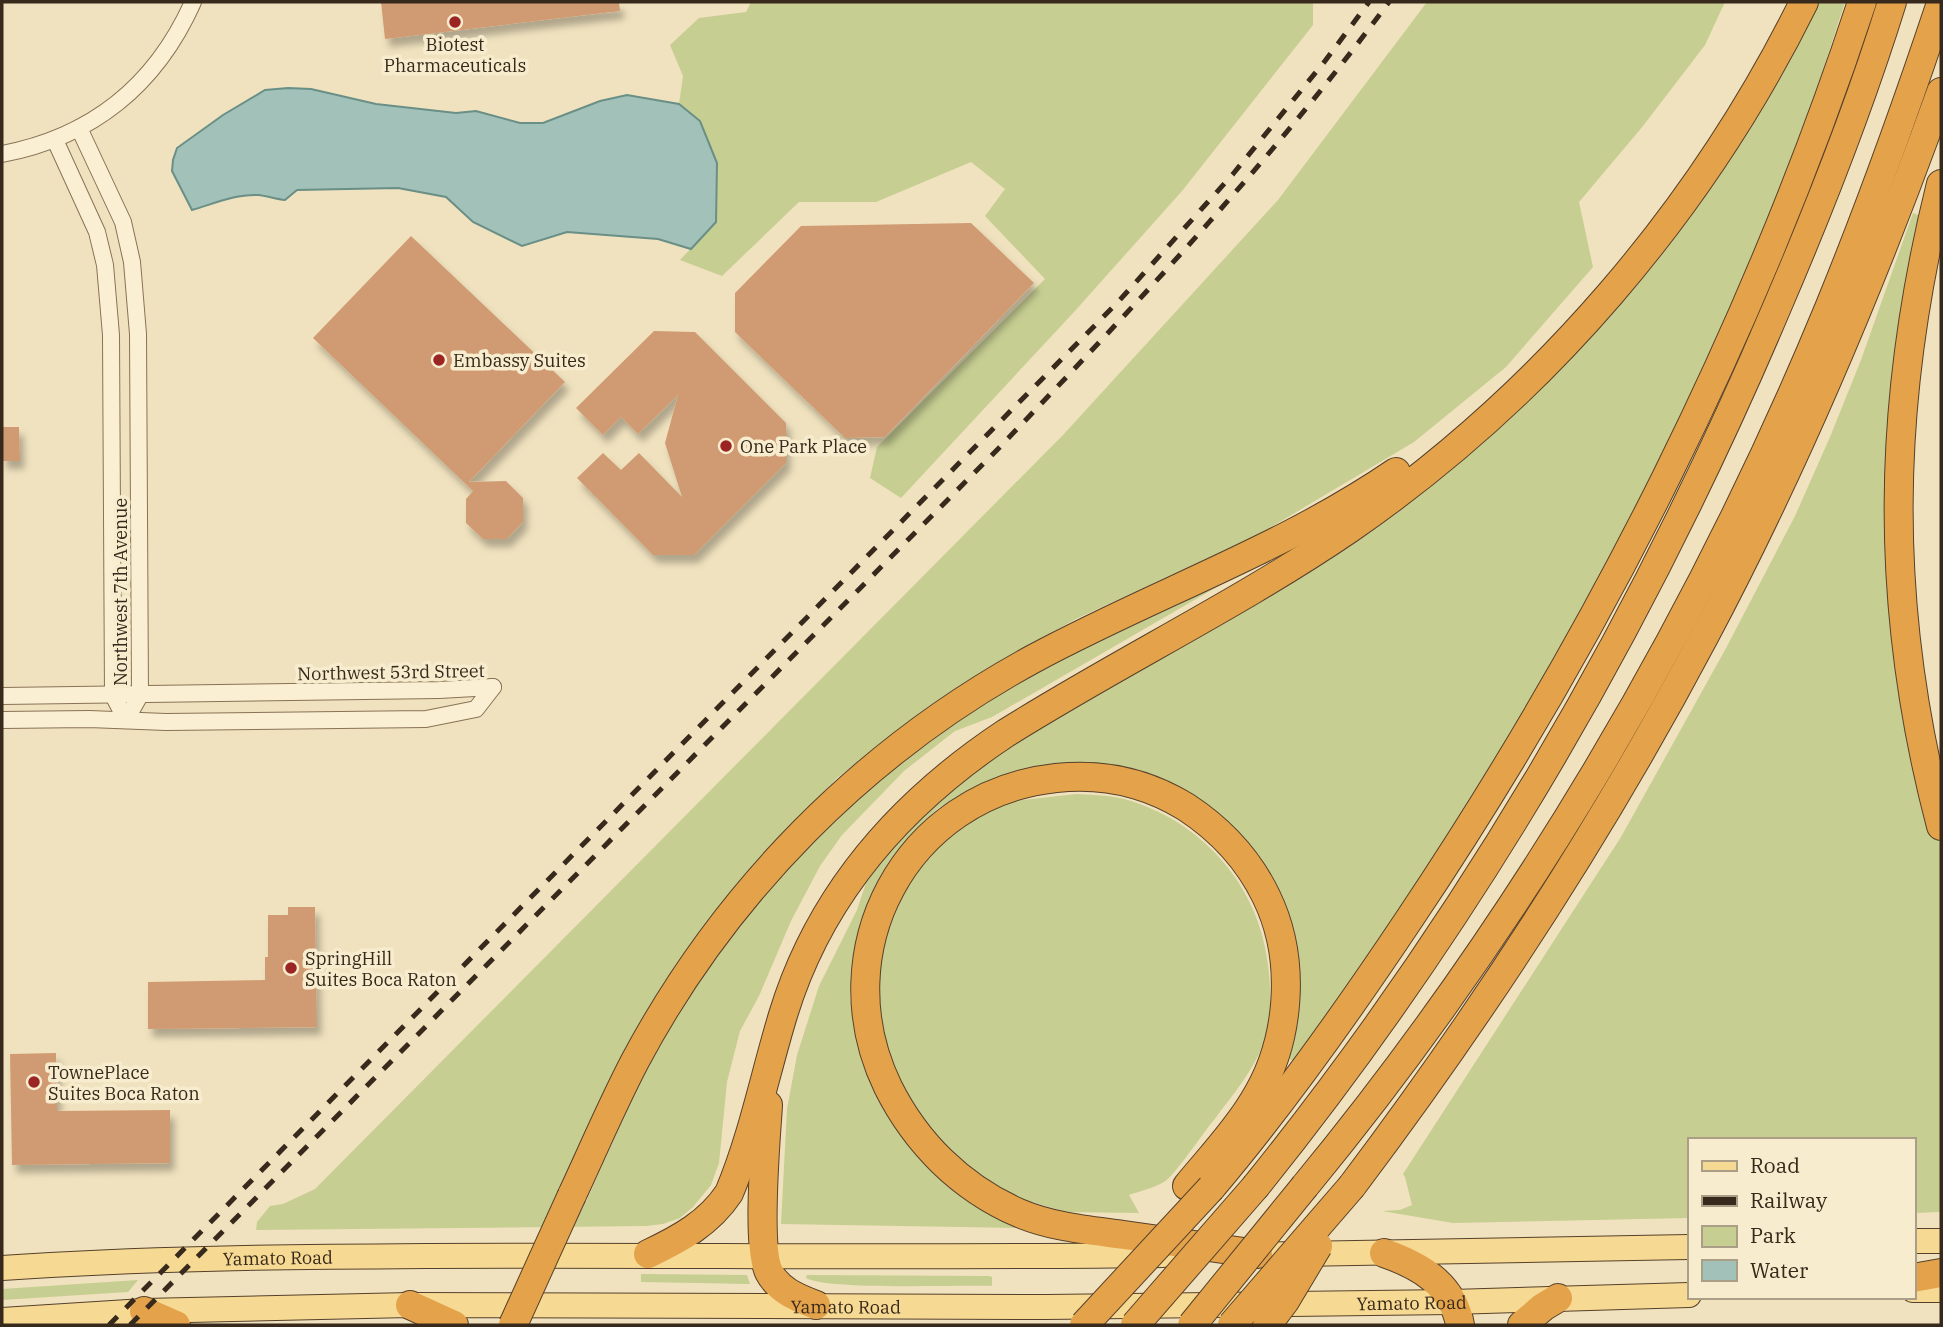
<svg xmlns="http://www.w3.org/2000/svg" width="1943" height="1327" viewBox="0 0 1943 1327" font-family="'IBM Plex Serif',serif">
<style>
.green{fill:#c6ce92}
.water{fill:#a2c1b8;stroke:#698f86;stroke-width:2}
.building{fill:#d09b72;filter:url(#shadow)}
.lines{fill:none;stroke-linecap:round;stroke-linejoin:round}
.minor-casing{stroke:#897256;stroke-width:18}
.primary-casing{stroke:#56402b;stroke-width:26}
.motorway-casing{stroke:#56402b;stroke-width:30}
.minor{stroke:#faefd2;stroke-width:16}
.primary{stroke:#f6d993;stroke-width:24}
.motorway{stroke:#e4a34a;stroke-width:28}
.rail{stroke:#37291b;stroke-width:5;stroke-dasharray:12 12;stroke-linecap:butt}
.motorway-bridge-casing{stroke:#56402b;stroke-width:30;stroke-linecap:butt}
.motorway-bridge{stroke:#e4a34a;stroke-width:28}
.poi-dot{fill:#9a2523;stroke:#f7ecce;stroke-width:2.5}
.labels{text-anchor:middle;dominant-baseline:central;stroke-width:7;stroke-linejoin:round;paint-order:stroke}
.poi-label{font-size:18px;fill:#37291b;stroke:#f7ecce;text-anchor:start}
.street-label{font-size:18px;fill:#37291b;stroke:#f7ecce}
</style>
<defs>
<filter id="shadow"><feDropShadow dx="4.5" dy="8" stdDeviation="3.5" flood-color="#0004"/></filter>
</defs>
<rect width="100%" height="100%" fill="#f0e2be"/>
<!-- green -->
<g class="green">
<polygon points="751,2 1313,2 1313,25 1182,191 1074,312 901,498 870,478 877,447 1045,279 985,216 1005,189 971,162 876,202 799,202 722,276 680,260 716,222 700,121 679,104 683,76 670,45 699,18 746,12"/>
<polygon points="1427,2 1725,2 1705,45 1643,126 1579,202 1593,267 1506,367 1414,442 1256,536 1076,619 1004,659 929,706 837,778 766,851 702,929 641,1025 554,1202 586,1202 640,1081 675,1017 737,928 811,839 877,781 952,724 1037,670 1229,580 992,717 955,731 904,771 842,835 820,866 791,921 759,996 740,1031 727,1082 719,1163 711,1185 693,1207 680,1218 663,1224 646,1226 256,1230 257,1222 270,1206 283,1204 315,1189 1063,435 1278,200"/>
<path d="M1819,2H1845L1814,98L1759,242L1713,350L1650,482L1504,751L1365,968L1296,1062L1285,1057L1296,1017L1229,824L1035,769L992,780L938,808L898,850L877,884L867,907L853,955L850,997L860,1050L865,1066L875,1088L1020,1223L1018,1228L781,1224L787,1109L797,1055L819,986L857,910L869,874L910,826L992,758L1427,489C1511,422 1589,346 1656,262C1696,213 1730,158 1763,104C1782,70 1802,37 1819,2Z"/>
<polygon points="1913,213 1924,217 1904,318 1912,733 1941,848 1941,1212 1913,1213 1913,1140 1689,1140 1689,1218 1453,1223 1382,1211 1400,1210 1412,1205 1405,1177 1403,1174 1621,837 1725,650 1795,516 1830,437 1861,360"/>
<path d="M1076,794C1092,795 1109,795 1124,799C1201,820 1259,885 1268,965C1271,989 1272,1016 1265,1039C1254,1071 1233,1094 1214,1120C1204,1131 1174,1177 1164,1182C1154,1188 1140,1191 1129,1195L1139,1213L1065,1212L1032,1202L1028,1206L965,1165L933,1135L908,1096L895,1073L885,1047L878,1003L879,954L914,868L946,835L1004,802Z"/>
<polygon points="641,1274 747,1275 750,1284 641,1282"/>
<path d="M807,1275L989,1276L992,1277V1286C960,1285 825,1290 806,1278Z"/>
<polygon points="138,1280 128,1292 2,1300 2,1289"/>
</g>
<!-- water -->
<path class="water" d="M288,88L311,89L376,104L456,113L476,111L520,123H543L600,101L627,95L679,104L700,121L717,163L716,222L691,249L658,239L567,232L522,246L473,222L446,197L398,188L297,190L285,200C276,199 267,196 258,195C235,194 213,204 192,210L172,171L173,160L177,148L223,115L265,90Z"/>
<!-- building -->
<g class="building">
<polygon points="381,2 619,2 620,11 385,39"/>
<polygon points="971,223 1034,283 885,437 845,438 735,332 735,293 801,226"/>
<polygon points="411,236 565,382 469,482 506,481 523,498 523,522 507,539 483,539 466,523 466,499 473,491 313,338"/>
<polygon points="654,331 695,332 786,423 786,463 694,555 653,555 577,478 603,453 621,470 639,453 682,497 665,443 678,395 638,434 621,417 603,435 576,408"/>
<polygon points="2,427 19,427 20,461 2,461"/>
<polygon points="288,907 315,907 317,1027 148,1029 148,982 265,980 265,957 268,957 268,915 288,915"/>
<polygon points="56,1053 57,1111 170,1110 170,1163 12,1165 10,1054"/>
</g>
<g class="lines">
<defs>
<g id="minor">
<polyline points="79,128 123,222 132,262 138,334 140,695 126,720"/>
<polyline points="55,140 97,232 105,265 111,335 113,695 126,720"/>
<path d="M2,154C92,137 156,85 193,2"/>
<polyline points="2,696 439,690 493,687"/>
<polyline points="2,720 89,719 166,722 426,719 476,709 493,687"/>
</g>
<g id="primary">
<polyline points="1913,1241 1941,1241"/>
<polyline points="1238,1255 1689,1247"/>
<path id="s1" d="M2,1268C143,1258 286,1257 427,1256C673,1255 918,1258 1163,1255"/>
<polyline points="1913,1290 1941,1290"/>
<path id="s2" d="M2,1320L144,1311L410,1305L1046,1307L1452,1302L1689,1295"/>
</g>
<g id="motorway">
<path d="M1941,184C1886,404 1883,606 1941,826"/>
<path d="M768,1105C766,1139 756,1245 769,1272C779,1291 798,1298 816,1305"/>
<path d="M1187,1186C1209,1159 1235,1132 1253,1102C1291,1042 1297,959 1266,896C1248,859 1221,830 1186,807C1147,783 1102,773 1056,778C906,794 822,951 888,1087C916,1143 961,1188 1019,1213C1052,1227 1088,1230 1124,1235C1169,1241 1213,1248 1258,1254"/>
<path d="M1256,1186C1471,919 1644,621 1777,307C1820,207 1860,105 1892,2"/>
<path d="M1305,1186C1520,925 1700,621 1829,308C1870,208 1907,105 1941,3"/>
<path d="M1352,1186C1483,1012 1602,830 1704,637C1797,462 1874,278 1941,92"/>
<path d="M1211,1188C1283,1103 1348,1011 1410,918C1599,636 1756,325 1862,2"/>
<path d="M572,1195C593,1150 612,1105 635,1061C725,892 864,751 1033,659C1153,594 1282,550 1396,472"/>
<path d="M1384,1253C1419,1265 1453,1284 1460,1325"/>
<path d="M648,1254C680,1239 709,1223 729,1193C753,1136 765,1074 783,1015C820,893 902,802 1006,733C1119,662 1239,604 1349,529C1542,396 1700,212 1804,2"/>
<polyline points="1913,1278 1941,1273"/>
<polyline points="410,1305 454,1325"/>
<polyline points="144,1311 176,1325"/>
<polyline points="1522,1325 1543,1307 1558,1298"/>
</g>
</defs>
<!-- minor casing -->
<use href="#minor" class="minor-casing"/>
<!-- primary casing -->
<use href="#primary" class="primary-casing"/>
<!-- motorway casing -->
<use href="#motorway" class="motorway-casing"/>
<!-- minor -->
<use href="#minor" class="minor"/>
<!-- primary -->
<use href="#primary" class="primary"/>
<!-- motorway -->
<use href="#motorway" class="motorway"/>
<!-- rail -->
<g class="rail">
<polyline points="109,1325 1118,302 1233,174 1325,61 1369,2"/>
<path d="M130,1325L995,452C1133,308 1270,163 1389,2"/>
</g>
<defs>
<g id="motorway-bridge">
<polyline points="513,1325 572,1195"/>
<polyline points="1084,1325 1211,1188"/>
<polyline points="1135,1325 1256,1186"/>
<polyline points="1192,1325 1305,1186"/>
<polyline points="1232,1325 1352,1186"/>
<polyline points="1267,1325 1285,1301 1318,1246"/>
</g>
</defs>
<!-- motorway-bridge casing -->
<use href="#motorway-bridge" class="motorway-bridge-casing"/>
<!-- motorway-bridge -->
<use href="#motorway-bridge" class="motorway-bridge"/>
</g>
<!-- markers -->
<g class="poi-dot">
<circle cx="455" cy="22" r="7"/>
<circle cx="439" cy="360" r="7"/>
<circle cx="726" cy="446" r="7"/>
<circle cx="291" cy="968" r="7"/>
<circle cx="34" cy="1082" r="7"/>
</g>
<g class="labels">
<!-- poi labels -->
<g class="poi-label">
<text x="455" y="44" text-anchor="middle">Biotest<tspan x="455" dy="21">Pharmaceuticals</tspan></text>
<text x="453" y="360">Embassy Suites</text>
<text x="740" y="446">One Park Place</text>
<text x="305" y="958">SpringHill<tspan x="305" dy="21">Suites Boca Raton</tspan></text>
<text x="48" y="1072">TownePlace<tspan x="48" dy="21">Suites Boca Raton</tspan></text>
</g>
<!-- street labels -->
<g class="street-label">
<text transform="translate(120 592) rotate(-90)">Northwest 7th Avenue</text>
<text transform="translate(391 672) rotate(-1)">Northwest 53rd Street</text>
<text stroke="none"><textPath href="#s1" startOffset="276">Yamato Road</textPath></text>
<text stroke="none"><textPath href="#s2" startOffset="1410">Yamato Road</textPath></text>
<text stroke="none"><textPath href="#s2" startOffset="844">Yamato Road</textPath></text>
</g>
</g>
<!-- border -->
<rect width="1943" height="1327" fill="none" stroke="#37291b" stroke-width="7"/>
<!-- legend -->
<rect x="1688" y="1138" width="228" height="161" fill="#f7ecce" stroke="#aa9e86" stroke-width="2"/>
<rect x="1702" y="1161" width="35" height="10" fill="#f6d993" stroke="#aa9e86" stroke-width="2"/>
<text x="1750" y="1173" font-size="21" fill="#37291b">Road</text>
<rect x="1702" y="1196" width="35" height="10" fill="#37291b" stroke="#aa9e86" stroke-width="2"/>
<text x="1750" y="1208" font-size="21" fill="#37291b">Railway</text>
<rect x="1702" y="1226" width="35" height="21" fill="#c6ce92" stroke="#aa9e86" stroke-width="2"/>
<text x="1750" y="1243" font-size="21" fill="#37291b">Park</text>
<rect x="1702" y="1260" width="35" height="21" fill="#a2c1b8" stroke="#aa9e86" stroke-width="2"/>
<text x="1750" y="1278" font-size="21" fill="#37291b">Water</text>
</svg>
